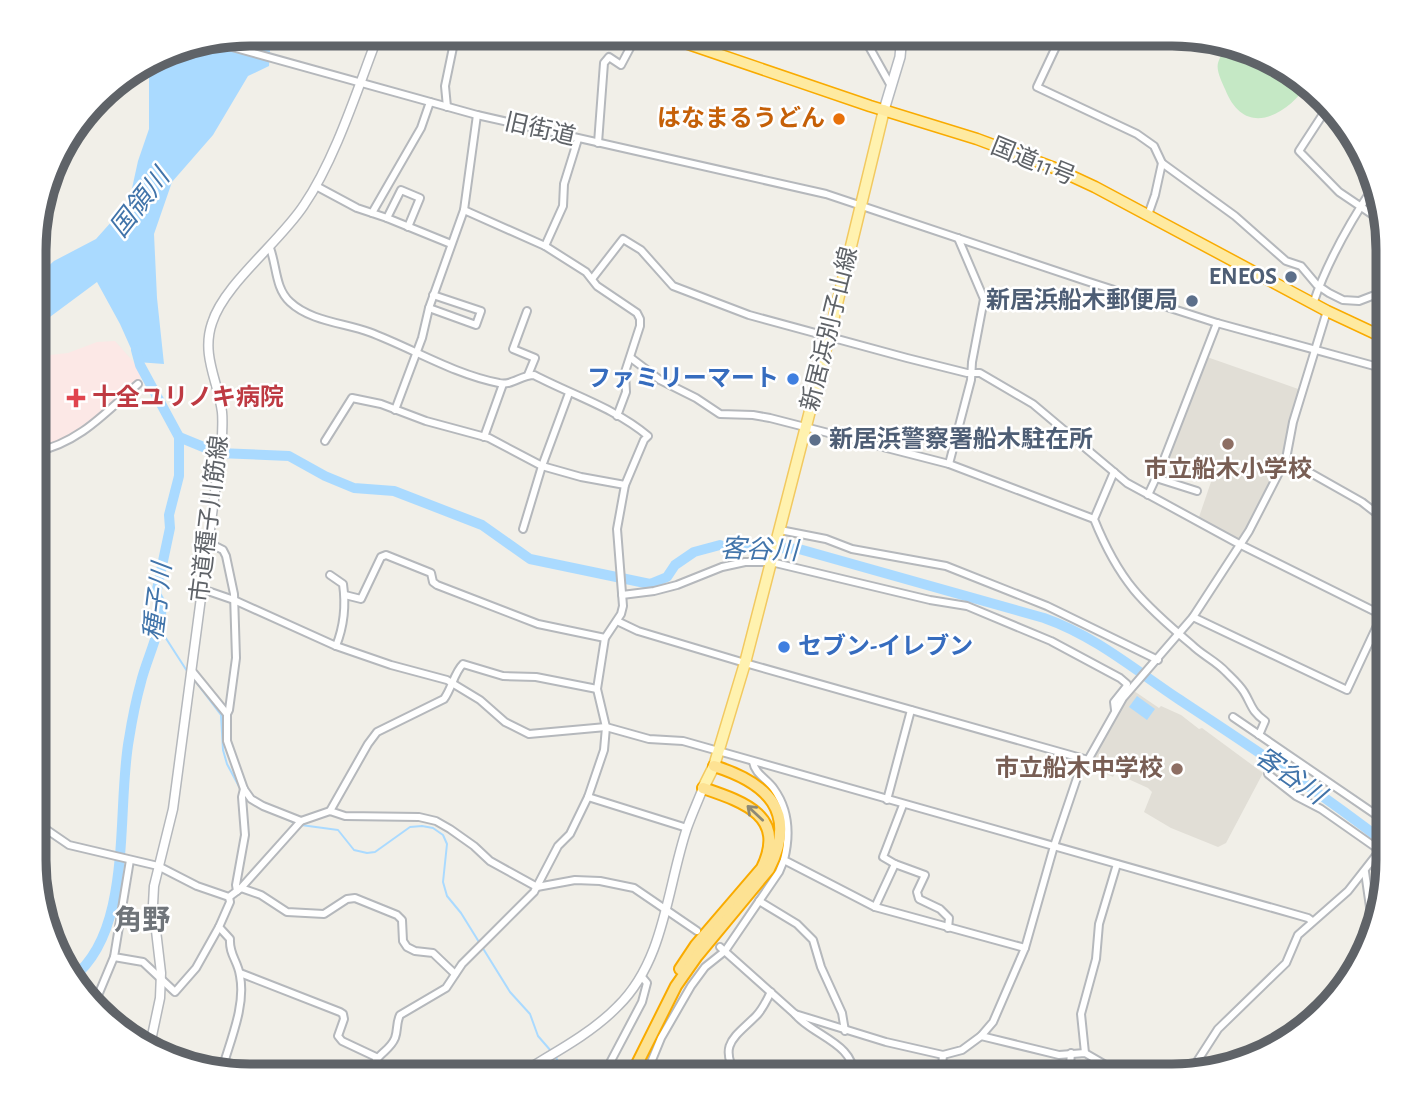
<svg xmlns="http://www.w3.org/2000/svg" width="1422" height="1110" viewBox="0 0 1422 1110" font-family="'Alegreya Sans','Noto Sans JP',sans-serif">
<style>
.education{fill:#e1ded6}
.medical{fill:#fce8e6}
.green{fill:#c5e8c5}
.water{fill:#aadaff}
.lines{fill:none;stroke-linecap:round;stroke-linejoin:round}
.stream{stroke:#aadaff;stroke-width:2}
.river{stroke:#aadaff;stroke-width:10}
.minor-casing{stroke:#b5b8bc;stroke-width:10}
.tertiary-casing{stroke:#b5b8bc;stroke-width:11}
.secondary-casing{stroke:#b6babf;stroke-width:12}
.primary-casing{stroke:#f2c960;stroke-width:13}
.trunk-casing{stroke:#f9ab00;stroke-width:13}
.motorway-casing{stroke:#f9ab00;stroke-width:14}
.minor{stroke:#fff;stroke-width:6}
.tertiary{stroke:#fff;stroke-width:8}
.secondary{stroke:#fff;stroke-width:9}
.primary{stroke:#fff2af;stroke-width:10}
.trunk{stroke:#feeaa1;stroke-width:10}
.motorway{stroke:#fde293;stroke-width:10}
.oneway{stroke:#8e8975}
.food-dot{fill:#e8710a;stroke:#fff;stroke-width:2.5}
.service-dot{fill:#5c6f8a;stroke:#fff;stroke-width:2.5}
.shop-dot{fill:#3f7fe0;stroke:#fff;stroke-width:2.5}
.health-dot{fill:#e0444e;stroke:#fff;stroke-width:2.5}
.education-dot{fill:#8d6e63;stroke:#fff;stroke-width:2.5}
.labels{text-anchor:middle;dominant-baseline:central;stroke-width:5;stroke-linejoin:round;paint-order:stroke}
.food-label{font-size:24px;font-weight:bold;fill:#c56008;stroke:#fff;text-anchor:end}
.street-label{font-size:24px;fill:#5f6368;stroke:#fff}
.service-label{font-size:24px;font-weight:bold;fill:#4e5e75;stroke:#fff;text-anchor:end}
.shop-label{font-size:24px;font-weight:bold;fill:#366cbe;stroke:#fff;text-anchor:end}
.health-label{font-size:24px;font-weight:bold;fill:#be3a42;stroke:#fff;text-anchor:start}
.education-label{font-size:24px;font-weight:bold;fill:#785e54;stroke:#fff}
.water-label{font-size:26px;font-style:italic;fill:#4174aa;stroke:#fff}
.quarter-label{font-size:28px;font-weight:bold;fill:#70757a;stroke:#fff}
.rim{fill:none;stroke:#5f6368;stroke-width:9}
</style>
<rect width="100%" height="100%" fill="#f1efe8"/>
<!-- education -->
<g class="education">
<polygon points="1207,357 1301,390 1282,459 1242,537 1237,539 1198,520 1212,479 1164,464"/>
<polygon points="1134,691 1159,708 1161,706 1181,715 1199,729 1202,728 1263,773 1226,843 1218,847 1171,828 1144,812 1152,792 1148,788 1115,773 1113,777 1089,765 1120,707"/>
</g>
<!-- medical -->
<polygon class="medical" points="115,341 138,367 141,378 83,429 63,442 35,450 35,366 50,355 68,353 97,342"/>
<!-- green -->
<path class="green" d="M1229,44L1255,50L1309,83C1287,115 1245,140 1225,89C1222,82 1216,71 1218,63C1220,56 1225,49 1229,44Z"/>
<!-- water -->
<g class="water">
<polygon points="249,33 271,33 269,66 248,76 213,135 172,182 154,234 157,298 164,364 137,362 120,324 97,282 35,328 35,278 54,261 96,239 129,202 138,161 149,129 149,63 179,45"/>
<polygon points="1137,696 1155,709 1147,720 1129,707"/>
</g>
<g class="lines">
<!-- stream -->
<g class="stream">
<polyline points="158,626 187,671"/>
<polyline points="193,678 221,715 223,750 227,764 242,792"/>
<polyline points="256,805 295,823"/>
<polyline points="301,825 338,830 354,850 367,853 375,852 410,827 422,826 433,828 443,835 447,844 443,882 447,896 461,913 510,992 530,1014 538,1036 551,1051"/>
<polyline points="555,1055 564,1076"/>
</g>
<!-- river -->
<g class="river">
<path d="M179,437L218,453L289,456L325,476L354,488L394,491L482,525L530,559L650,584L667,577L675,565L694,552L720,545L729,549L758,547L799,549L1044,618C1093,635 1134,669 1177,698C1248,745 1320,792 1388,845"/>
<path d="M72,978C134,931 116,809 129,739C132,720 136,700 141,682C146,660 164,625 161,604C161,602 157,596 156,594L170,528L169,515L179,476V437L140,365L136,350"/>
</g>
<defs>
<g id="minor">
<polyline points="862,34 891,86"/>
<polyline points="1062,34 1037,87 1137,134 1154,146 1162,163"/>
<polyline points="207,40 477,115 826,194 1086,281 1217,323 1389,370"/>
<polyline points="1329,105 1299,151 1339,192 1382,221"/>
<polyline points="447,107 445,86 456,33"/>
<polyline points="598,143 604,63 609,57 621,65 638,33"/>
<polyline points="316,186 357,208 387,218 451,244"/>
<polyline points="464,210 545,246 586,272 597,286 637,313 640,319 640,326 625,372 626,392 617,416"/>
<polyline points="372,213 421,128 430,102"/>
<polyline points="1148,215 1155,195 1162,163 1235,216 1286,261 1301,266 1317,285 1329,293 1343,300 1359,301 1380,293 1389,292"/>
<polyline points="387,218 401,190 420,198 408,227"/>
<polyline points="545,246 563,206 564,184 578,139"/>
<path d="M270,248C277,267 275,288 290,302C310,321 344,323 369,332C412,348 453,374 499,383C512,386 521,375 534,375C572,395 615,408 648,436L644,440L625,485L617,529L623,606L621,614L605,638L597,689L606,727L604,750L588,797"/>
<polyline points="592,279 623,239 641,250 673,286 749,315 907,358 967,373 980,373 1033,404 1127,483 1241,545 1388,618"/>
<path d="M1313,304C1327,262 1350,222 1374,186"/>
<polyline points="429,308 476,325 481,311 433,295"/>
<polyline points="527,311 513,349 535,358 528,375"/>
<polyline points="631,358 660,380 696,398 720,414 753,415 770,418 949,464 1094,519"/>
<polyline points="395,410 422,338 429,308 464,210 477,115"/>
<polyline points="484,437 503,384"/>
<polyline points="325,441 352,398 381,404 426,421 489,438 542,466 581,477 625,485"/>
<path d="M35,452C79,443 105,413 138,384"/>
<polyline points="1286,459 1362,502 1389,523"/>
<polyline points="949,464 971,380 972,362 984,299 958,238"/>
<path d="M1114,472L1094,519C1119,581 1142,603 1192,645C1202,655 1216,661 1226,672C1232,678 1239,684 1244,692C1252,705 1251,711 1265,721L1259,735"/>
<polyline points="1156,478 1197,491"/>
<polyline points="1148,495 1161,467 1217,323"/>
<polyline points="523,529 542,466 569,393"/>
<polyline points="780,530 826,539 852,549 946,566 1047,606 1158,660"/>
<polyline points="207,542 223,550 226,556 234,594 236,658 229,710 227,714"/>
<path d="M330,575L343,584C346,605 344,626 336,646"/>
<polyline points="202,589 234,600 336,646 391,665 447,680 480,700 505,722 529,734 606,727 649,739 683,741 1308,918 1312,921"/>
<polyline points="345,595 361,599 381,557 386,555 431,573 433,582 437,585 538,624 605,638"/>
<polyline points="622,595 654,591 677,585 722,567 745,562 771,562 930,600 967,606 1051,641 1120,678 1127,684 1126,687 1114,702 1115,710"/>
<polyline points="1193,617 1347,690 1382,615"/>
<polyline points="617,621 638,631 745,663 1088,760"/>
<polyline points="192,671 227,714 227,741 244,789 251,799 263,806 301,821"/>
<polyline points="1233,717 1388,823"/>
<path d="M753,762C755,774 767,779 774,789C789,810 790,836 784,860L875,907L1025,948"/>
<polyline points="1268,774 1296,796 1321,809 1388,856"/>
<polyline points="887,800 911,710"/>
<path d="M330,811L368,744L377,732L444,699C452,688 454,673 463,664L503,676L536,677L597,689"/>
<polyline points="34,821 69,845 158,866 197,886 229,897 241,888 301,821 330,811 345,816 419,817 436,821 450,829 474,846 490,861 537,887 575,880 600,881 634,888 697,931"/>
<polyline points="130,860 114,957 143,962 175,992 196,968 219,927"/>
<polyline points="895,864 925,875 917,892 919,899 940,909 949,918 948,928"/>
<polyline points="1365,872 1374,935"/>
<polyline points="241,888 261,895 287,912 324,914 347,899 355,898 397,915 402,920 403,941 407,947 415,951 433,953 455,974"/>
<polyline points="237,891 236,885 245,835 242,797 244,789"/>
<polyline points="1370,898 1380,910"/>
<polyline points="759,901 797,924 813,940 821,967 842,1013 845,1031"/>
<polyline points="875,907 895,864 883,857 903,805"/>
<polyline points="720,947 795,1014 886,1042 943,1055 962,1050 981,1036 993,1022 1025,948 1054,846 1080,769 1088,760 1123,698 1193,617 1249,531 1286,459 1293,422 1327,311"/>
<polyline points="240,973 340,1012 343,1014 344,1019 338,1036 342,1041 376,1057"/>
<polyline points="92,1003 99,993 114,957"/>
<path d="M795,1014C811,1035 857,1044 853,1077"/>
<polyline points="981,1036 1059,1055 1085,1053 1104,1064 1120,1077"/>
<polyline points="1085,1053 1081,1014 1096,959 1099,924 1117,864"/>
<path d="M221,1073C229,1043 246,1007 240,976C238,961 229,955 230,939L219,927L230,902L229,897"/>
<polyline points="1189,1074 1218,1029 1286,963 1298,935 1348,891 1388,840"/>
<path d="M369,1076C375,1052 389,1053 395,1038C398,1030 396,1023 400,1015L446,988L462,964L534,892L558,846L570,834L588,797L687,828"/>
<polyline points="603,1076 642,1002 647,983 642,977"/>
<polyline points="645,1077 661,1038 691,986 705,967 725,951 779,872 784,860"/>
<path d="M737,1077C718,1044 734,1038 756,1016C763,1009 766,1001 771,992"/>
<polyline points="941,1077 943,1055"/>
<polyline points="1069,1077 1071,1053"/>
</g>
<g id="tertiary">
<path d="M149,1050L160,998L161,973L153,905L154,886L173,809L222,439C222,430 223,421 222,412C218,381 201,355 212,323C224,284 280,242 304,205C336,158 358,87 379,33"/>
<path d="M516,1076C550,1055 590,1035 618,1006C665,960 667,887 687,828C692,814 698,801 703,788"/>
</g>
<polyline id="secondary" points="884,110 900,57 902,34"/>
<polyline id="primary" points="703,788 714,766 745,663 829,337 884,110"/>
<polyline id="trunk" points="656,33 870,106 977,139 1052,167 1095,187 1327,311 1389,340"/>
<g id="motorway">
<path d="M680,969L696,945L762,868C787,816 744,802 703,788"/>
<path d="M631,1076L676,986L697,956L769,869C798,812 768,783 714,766"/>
</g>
</defs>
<!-- minor casing -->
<use href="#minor" class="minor-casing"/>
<!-- tertiary casing -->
<use href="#tertiary" class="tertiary-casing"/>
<!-- secondary casing -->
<use href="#secondary" class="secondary-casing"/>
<!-- primary casing -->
<use href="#primary" class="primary-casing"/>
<!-- trunk casing -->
<use href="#trunk" class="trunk-casing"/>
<!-- motorway casing -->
<use href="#motorway" class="motorway-casing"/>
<!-- minor -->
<use href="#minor" class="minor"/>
<!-- tertiary -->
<use href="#tertiary" class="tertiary"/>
<!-- secondary -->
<use href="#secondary" class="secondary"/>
<!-- primary -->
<use href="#primary" class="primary"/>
<!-- trunk -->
<use href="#trunk" class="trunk"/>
<!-- motorway -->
<use href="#motorway" class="motorway"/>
</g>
<!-- one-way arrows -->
<defs><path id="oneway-shaft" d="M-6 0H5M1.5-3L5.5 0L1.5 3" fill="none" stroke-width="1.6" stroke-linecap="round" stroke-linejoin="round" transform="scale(1.75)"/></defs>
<use class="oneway" href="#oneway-shaft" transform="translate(755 813) rotate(-137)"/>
<!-- markers -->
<circle class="food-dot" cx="839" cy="119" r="7"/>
<g class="service-dot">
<circle cx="1291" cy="277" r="7"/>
<circle cx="1192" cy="301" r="7"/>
<circle cx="815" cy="440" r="7"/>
</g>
<g class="shop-dot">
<circle cx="793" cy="379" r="7"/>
<circle cx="784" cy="647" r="7"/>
</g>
<path class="health-dot" d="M72.5 387.5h7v7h7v7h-7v7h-7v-7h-7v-7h7z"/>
<g class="education-dot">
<circle cx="1228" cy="444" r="7"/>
<circle cx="1177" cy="769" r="7"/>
</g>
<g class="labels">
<!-- food labels -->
<g class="food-label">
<text x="825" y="119">はなまるうどん</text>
</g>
<!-- street labels -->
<g class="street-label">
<text transform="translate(540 130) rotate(13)">旧街道</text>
<text transform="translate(1033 162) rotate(22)">国道11号</text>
<text transform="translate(830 329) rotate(-76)">新居浜別子山線</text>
<text transform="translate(210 519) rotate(-83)">市道種子川筋線</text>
</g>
<!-- service labels -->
<g class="service-label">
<text x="1277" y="277">ENEOS</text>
<text x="1178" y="301">新居浜船木郵便局</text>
<text x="829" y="440" text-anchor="start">新居浜警察署船木駐在所</text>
</g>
<!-- shop labels -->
<g class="shop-label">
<text x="779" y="379">ファミリーマート</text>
<text x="798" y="647" text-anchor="start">セブン-イレブン</text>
</g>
<!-- health labels -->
<g class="health-label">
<text x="92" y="398">十全ユリノキ病院</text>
</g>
<!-- education labels -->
<g class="education-label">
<text x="1228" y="470">市立船木小学校</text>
<text x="1163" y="769" text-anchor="end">市立船木中学校</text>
</g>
<!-- water labels -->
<g class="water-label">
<text transform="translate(140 203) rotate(-52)">国領川</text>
<text transform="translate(759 550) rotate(2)">客谷川</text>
<text transform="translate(158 602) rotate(-83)">種子川</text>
<text transform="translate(1290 776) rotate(35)">客谷川</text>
</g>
<!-- quarter labels -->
<g class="quarter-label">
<text x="142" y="921">角野</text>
</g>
</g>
<!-- crop -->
<path d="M0 0H1422V1110H0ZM250 46H1172A204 204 0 0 1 1376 250V860A204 204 0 0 1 1172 1064H250A204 204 0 0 1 46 860V250A204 204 0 0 1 250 46Z" fill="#fff" fill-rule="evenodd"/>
<path class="rim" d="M250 46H1172A204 204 0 0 1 1376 250V860A204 204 0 0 1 1172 1064H250A204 204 0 0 1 46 860V250A204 204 0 0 1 250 46Z"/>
</svg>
